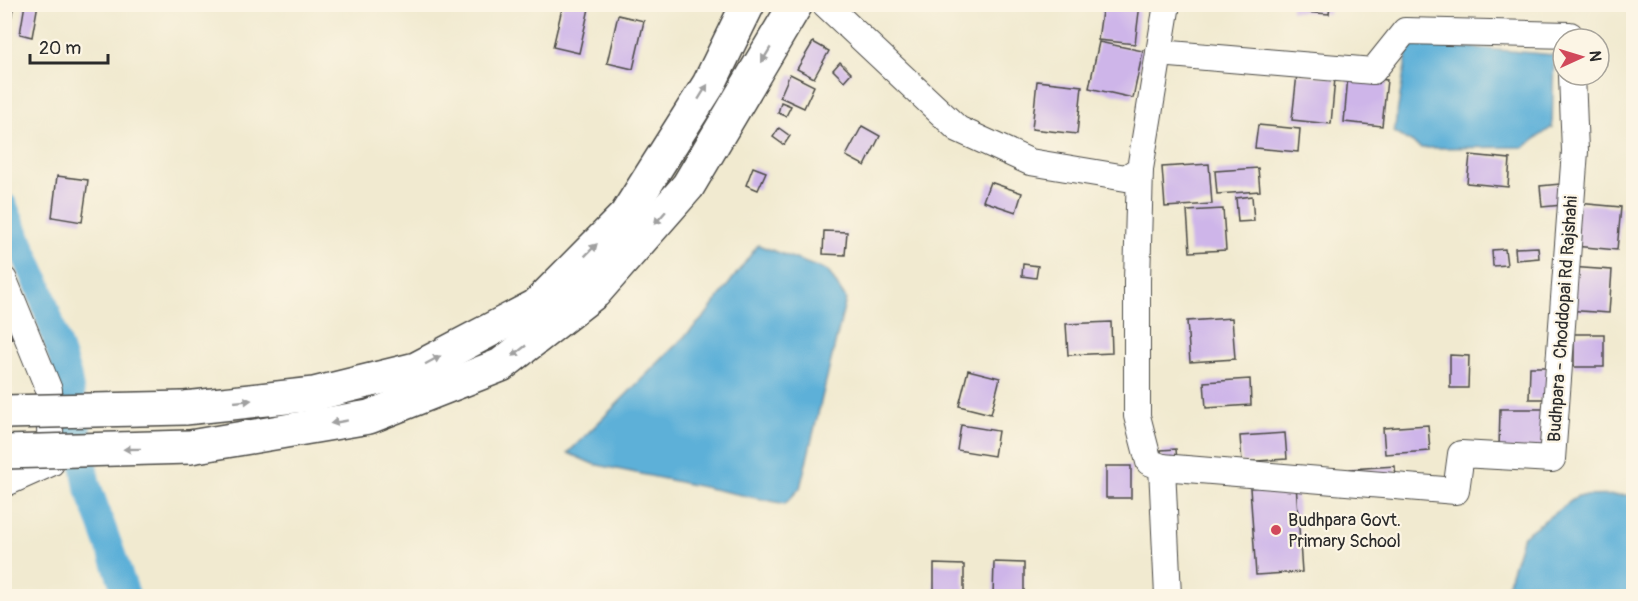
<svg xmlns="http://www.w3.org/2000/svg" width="1638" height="601" viewBox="0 0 1638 601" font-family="Pangolin,sans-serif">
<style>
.water{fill:#5db0d8;stroke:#446e82;stroke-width:1.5}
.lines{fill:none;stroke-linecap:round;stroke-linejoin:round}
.canal{stroke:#5db0d8;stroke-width:27}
.building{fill:#ceb5e9}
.minor-casing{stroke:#494844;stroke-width:28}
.major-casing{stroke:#494844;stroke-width:36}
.minor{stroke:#fff;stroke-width:26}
.major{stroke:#fff;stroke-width:33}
.major-bridge-casing{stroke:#494844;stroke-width:36;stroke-linecap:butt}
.major-bridge{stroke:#fff;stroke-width:33}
.oneway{fill:#a0a0a0}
.poi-dot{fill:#d1495b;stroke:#fcf5e5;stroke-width:2}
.labels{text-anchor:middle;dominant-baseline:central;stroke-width:4.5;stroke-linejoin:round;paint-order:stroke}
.street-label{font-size:18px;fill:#2b2b2b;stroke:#fcf5e5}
.poi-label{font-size:18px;fill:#2b2b2b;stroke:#fcf5e5;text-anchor:start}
</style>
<rect width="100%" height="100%" fill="#fcf5e5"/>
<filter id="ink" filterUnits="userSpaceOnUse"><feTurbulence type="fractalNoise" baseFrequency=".0167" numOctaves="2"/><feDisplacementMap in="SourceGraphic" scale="12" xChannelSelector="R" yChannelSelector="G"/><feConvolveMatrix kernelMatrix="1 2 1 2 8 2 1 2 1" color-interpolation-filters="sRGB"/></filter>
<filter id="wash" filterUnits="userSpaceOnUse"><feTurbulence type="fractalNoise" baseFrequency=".008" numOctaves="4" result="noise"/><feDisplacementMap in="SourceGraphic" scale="24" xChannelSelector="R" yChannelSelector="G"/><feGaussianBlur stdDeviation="1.35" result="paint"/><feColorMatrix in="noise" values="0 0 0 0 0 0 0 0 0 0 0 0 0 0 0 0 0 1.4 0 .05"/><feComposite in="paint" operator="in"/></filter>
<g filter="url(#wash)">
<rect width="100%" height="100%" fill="#f1ead0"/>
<!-- water -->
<g class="water">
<polygon points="1409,42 1554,55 1552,127 1524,147 1421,148 1394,132"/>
<polygon points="758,245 828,271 846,299 800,488 785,504 593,464 568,453 705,316"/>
<polygon points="1633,495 1633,596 1504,596 1523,536 1578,496"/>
</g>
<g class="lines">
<!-- canal -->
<polyline class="canal" points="4,206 39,287 68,376 87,484 127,596"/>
</g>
<g id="blocks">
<!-- building -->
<g class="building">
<polygon points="4,4 14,4 11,19 4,18"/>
<polygon points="25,4 38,4 32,37 20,34"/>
<polygon points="563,4 590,4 579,53 553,47"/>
<polygon points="871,4 895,4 895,8 871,7"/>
<polygon points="1103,4 1140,4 1135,44 1098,40"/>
<polygon points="1385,4 1404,4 1404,8 1385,6"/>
<polygon points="1291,5 1330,5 1329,14 1291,11"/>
<polygon points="618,15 644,21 633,69 607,63"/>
<polygon points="813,42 829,51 814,78 797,69"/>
<polygon points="1099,42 1143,51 1133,98 1089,88"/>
<rect x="1599" y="49" width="7" height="16"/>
<polygon points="840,62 851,73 844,81 833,70"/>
<polygon points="790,74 814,86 804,108 780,97"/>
<polygon points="1297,74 1335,78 1331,124 1292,120"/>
<polygon points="1348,76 1387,80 1382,126 1344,122"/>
<polygon points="1037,81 1082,86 1077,134 1032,129"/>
<polygon points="781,102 791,106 786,116 778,113"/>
<polygon points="1258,125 1300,129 1298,152 1255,148"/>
<polygon points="862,126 880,136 865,166 846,156"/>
<polygon points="779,128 790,136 784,145 773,137"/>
<polygon points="1470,155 1510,159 1508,187 1467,183"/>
<polygon points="1209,164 1212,204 1165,207 1162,167"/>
<polygon points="753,167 766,172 758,190 746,185"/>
<polygon points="1258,168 1260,191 1217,194 1215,171"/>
<polygon points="57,176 88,180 82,222 52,217"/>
<polygon points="990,182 1022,193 1016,212 983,201"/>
<polygon points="1560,184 1562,205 1542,207 1540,186"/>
<polygon points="1252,196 1254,221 1238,222 1236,198"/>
<polygon points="1577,203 1621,207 1617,250 1574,246"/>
<polygon points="1223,209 1226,250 1190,252 1187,211"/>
<polygon points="824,231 847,232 845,255 823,254"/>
<polygon points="1538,247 1539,258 1516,260 1515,248"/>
<polygon points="1505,249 1507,265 1493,266 1492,250"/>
<polygon points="1023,264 1038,266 1036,278 1022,276"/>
<polygon points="1569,267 1612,270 1609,313 1566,310"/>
<polygon points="1232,318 1235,359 1190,362 1187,321"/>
<polygon points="4,319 12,338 4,341"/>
<polygon points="1111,322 1112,353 1068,355 1066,324"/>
<rect x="1574" y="334" width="30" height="33"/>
<polygon points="1450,355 1469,356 1468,388 1450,388"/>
<polygon points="1530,367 1549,367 1548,399 1529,399"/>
<polygon points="968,370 1000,378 991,414 959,406"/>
<polygon points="1250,379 1251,405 1206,408 1204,382"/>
<polygon points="1500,409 1544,409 1543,450 1499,449"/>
<polygon points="961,425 998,431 994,456 957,450"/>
<polygon points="1428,425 1430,451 1385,454 1383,428"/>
<polygon points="1285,433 1287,459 1242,462 1240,436"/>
<polygon points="1176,449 1178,474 1162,475 1161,450"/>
<rect x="1106" y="466" width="25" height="32"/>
<polygon points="1395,466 1397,492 1352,495 1350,469"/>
<polygon points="1296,484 1302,572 1256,575 1250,488"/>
<polygon points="994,562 1024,563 1024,596 993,596"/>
<polygon points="934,564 964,565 964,596 934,596"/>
</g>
</g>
</g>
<g filter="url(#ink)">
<use href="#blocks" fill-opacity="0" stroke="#494844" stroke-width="1.5"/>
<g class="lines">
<defs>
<g id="minor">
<polyline points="825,4 958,129 1030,162 1126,178 1140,169 1167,4"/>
<polyline points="1159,53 1373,71 1405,31 1570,35 1571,39"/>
<polyline points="1140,169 1137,281 1137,416 1149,462 1162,467 1168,596"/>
<polyline points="4,280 49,390 51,463 4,484"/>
<polyline points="1162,467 1456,491 1461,454 1552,459 1575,151 1572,75"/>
</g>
<g id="major">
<polyline points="185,408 314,394 416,369 536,306 626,215 709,84 748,4"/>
<polyline points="190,447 369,417 501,365 595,292 688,186 796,4"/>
</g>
</defs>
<!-- minor casing -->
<use href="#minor" class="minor-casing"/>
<!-- major casing -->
<use href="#major" class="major-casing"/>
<!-- minor -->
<use href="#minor" class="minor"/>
<!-- major -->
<use href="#major" class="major"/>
<defs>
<g id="major-bridge">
<polyline points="4,412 185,408"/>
<polyline points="4,452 190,447"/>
</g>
</defs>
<!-- major-bridge casing -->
<use href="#major-bridge" class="major-bridge-casing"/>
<!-- major-bridge -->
<use href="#major-bridge" class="major-bridge"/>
</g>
<!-- one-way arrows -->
<defs><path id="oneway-solid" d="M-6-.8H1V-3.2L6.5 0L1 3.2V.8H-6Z" transform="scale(1.5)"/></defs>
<g class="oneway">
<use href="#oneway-solid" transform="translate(766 55) rotate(121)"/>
<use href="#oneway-solid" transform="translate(703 92) rotate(-58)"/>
<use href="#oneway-solid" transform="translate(660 218) rotate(131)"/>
<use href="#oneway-solid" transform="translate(591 250) rotate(-45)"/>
<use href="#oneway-solid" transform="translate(519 351) rotate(142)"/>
<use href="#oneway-solid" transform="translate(433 360) rotate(-28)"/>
<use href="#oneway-solid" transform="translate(243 401) rotate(-6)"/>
<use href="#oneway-solid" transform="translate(339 422) rotate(170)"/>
<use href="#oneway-solid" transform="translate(132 449) rotate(179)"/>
</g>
</g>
<!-- markers -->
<circle class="poi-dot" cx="1276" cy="530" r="6"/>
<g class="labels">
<!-- street labels -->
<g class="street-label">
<text transform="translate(1563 319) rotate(-86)">Budhpara - Choddopai Rd Rajshahi</text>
</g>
<!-- poi labels -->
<g class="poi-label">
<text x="1288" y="520">Budhpara Govt.<tspan x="1288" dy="21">Primary School</tspan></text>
</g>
</g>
<!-- margin -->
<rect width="1638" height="601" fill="none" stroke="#fcf5e5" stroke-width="24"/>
<!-- north arrow -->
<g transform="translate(1581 57) rotate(86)"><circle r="28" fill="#fcf5e5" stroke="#a8a49b" stroke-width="1.5"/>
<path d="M0-4.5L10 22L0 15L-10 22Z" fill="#d1495b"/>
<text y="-9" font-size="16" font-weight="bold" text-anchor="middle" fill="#2b2b2b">N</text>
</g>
<!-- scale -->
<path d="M30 54v9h78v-9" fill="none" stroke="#2b2b2b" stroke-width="3"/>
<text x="39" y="54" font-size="18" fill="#2b2b2b" stroke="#fcf5e5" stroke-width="4.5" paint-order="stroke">20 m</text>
</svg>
